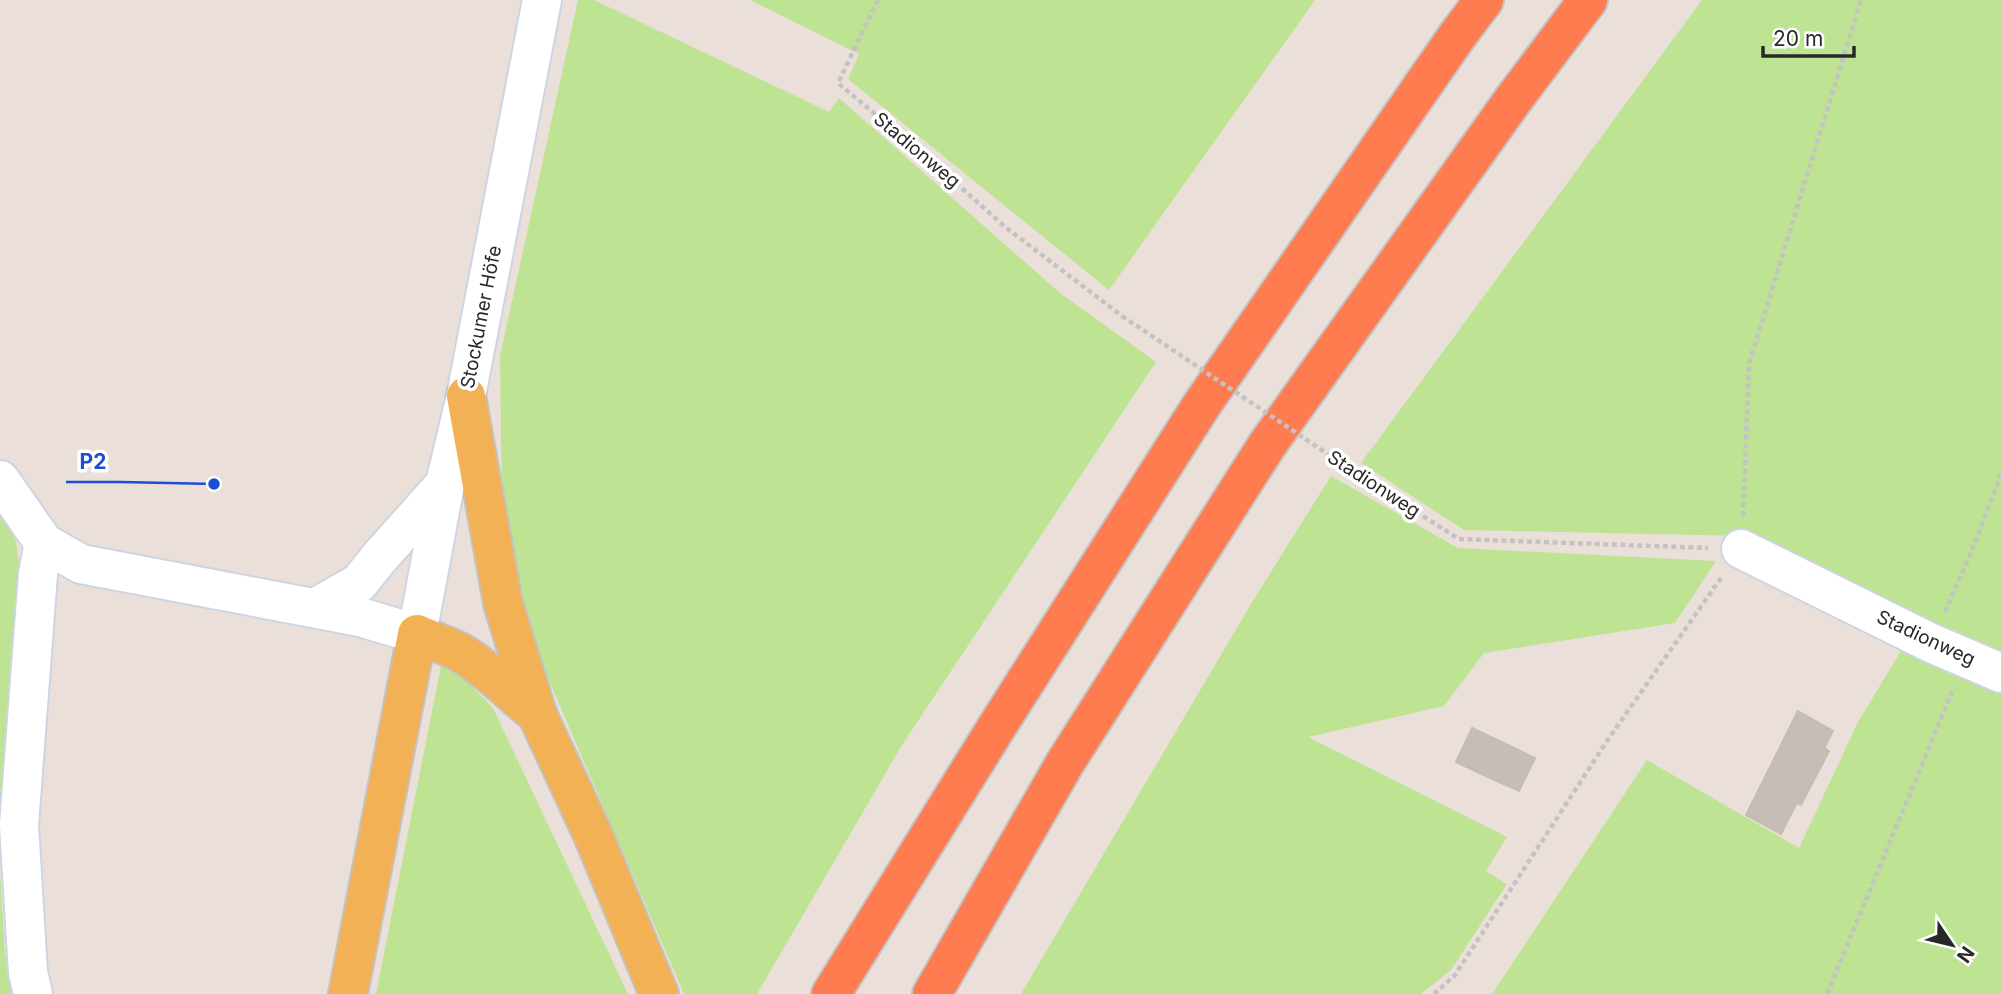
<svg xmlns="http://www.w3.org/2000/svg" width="2001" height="994" viewBox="0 0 2001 994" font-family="Inter,sans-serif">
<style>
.green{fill:#bde393}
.building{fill:#c6bdb9;stroke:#c6bcb3;stroke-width:2}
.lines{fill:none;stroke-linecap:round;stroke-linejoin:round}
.minor-casing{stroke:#ced5e2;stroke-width:42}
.major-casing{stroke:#c3c3c3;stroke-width:42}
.highway-casing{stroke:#c3c3c3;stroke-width:42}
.path{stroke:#c3c3c3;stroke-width:4.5;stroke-dasharray:5 3.5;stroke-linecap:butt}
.minor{stroke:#fff;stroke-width:38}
.major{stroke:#f3b156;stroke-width:38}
.highway{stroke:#ff7b50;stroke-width:38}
.path-bridge{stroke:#c3c3c3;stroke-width:4.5;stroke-dasharray:5 3.5;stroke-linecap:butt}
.labels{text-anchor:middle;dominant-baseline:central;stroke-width:7;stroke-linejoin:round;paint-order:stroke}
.street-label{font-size:19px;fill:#282828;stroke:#fff}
.leader{fill:none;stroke:#1d4ed8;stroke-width:2.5}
.callout-dot{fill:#1d4ed8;stroke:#fff;stroke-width:2.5}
.callout-label{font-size:21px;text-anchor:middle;font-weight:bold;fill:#1d4ed8;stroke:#fff;stroke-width:7;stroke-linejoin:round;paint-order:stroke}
</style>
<rect width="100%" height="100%" fill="#ebe0d9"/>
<!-- green -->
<g class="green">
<polygon points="578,0 594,0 829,112 839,98 1060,293 1156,362 902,745 757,994 684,994 516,604 502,512 500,356"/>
<polygon points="750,0 1315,0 1109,290 848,79 859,54"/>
<polygon points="1702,0 2001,0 2001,657 1745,536 1464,530 1361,463"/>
<polygon points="1331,476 1458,548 1716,561 1675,623 1484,653 1444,706 1308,737 1507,837 1486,871 1507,884 1451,970 1421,994 1021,994 1251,604"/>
<polygon points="0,500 16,543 23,586 22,619 5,739 0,827"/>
<polygon points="1910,636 2001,678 2001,994 1492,994 1647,760 1799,848 1858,722"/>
<polygon points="441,666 466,680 493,708 628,994 376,994"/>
<polygon points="0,872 5,954 12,994 0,994"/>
</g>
<!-- building -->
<g class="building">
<polygon points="1798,711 1833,731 1792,812 1757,793"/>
<polygon points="1472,728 1493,738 1477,772 1456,762"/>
<polygon points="1493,738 1535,758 1519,791 1477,772"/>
<polygon points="1825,749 1829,751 1801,805 1797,803"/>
<polygon points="1757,793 1792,812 1781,834 1746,815"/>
</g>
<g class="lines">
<defs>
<g id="minor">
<polyline points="0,480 44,543 81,564 360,617 417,634 445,484 466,396 542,0"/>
<polyline points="1741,549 1931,643 2001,673"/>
<polyline points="315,608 359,583 379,558 445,484"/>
<polyline points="33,994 28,972 19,825 38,574 44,543"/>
</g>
<g id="major">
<polyline points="466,396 503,603 537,714 593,835 659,994"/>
<path d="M348,994L417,634C432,641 449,646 463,654C491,671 512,695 537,714"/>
</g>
<g id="highway">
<polyline points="831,994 996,728 1201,406 1457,36 1484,0"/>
<polyline points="932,994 1065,763 1267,445 1513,100 1588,0"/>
</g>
</defs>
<!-- minor casing -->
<use href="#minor" class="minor-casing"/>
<!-- major casing -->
<use href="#major" class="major-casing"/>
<!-- highway casing -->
<use href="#highway" class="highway-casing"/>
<!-- path -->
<g class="path">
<polyline points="878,0 838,83 947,175 1004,226 1122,316"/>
<polyline points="1380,489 1459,539 1708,548"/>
<polyline points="1743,516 1749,364 1861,0"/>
<polyline points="1945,612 1975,543 2001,474"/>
<polyline points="1434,994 1455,975 1607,741 1723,575"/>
<polyline points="1827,994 1954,687"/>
</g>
<!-- minor -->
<use href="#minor" class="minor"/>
<!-- major -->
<use href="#major" class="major"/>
<!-- highway -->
<use href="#highway" class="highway"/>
<!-- path-bridge -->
<polyline class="path-bridge" points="1122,316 1380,489"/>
</g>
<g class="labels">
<!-- street labels -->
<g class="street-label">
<text transform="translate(917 150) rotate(40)">Stadionweg</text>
<text transform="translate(481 317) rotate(-79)">Stockumer Höfe</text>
<text transform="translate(1374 484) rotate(33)">Stadionweg</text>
<text transform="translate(1926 638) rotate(25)">Stadionweg</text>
</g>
</g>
<!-- callouts -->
<path class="leader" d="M214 484L121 482H66"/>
<circle class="callout-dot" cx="214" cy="484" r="7"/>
<g class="callout-label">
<text x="93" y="469">P2</text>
</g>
<!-- north arrow -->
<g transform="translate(1952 945) rotate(125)" stroke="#ffffff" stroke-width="5" paint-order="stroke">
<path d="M0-5L12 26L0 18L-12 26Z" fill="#282828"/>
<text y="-10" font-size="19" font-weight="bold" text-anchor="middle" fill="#282828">N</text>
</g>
<!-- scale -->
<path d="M1763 46v10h91v-10" fill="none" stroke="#282828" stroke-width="3.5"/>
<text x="1773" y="46" font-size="21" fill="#282828" stroke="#ffffff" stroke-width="5" paint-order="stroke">20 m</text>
</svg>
